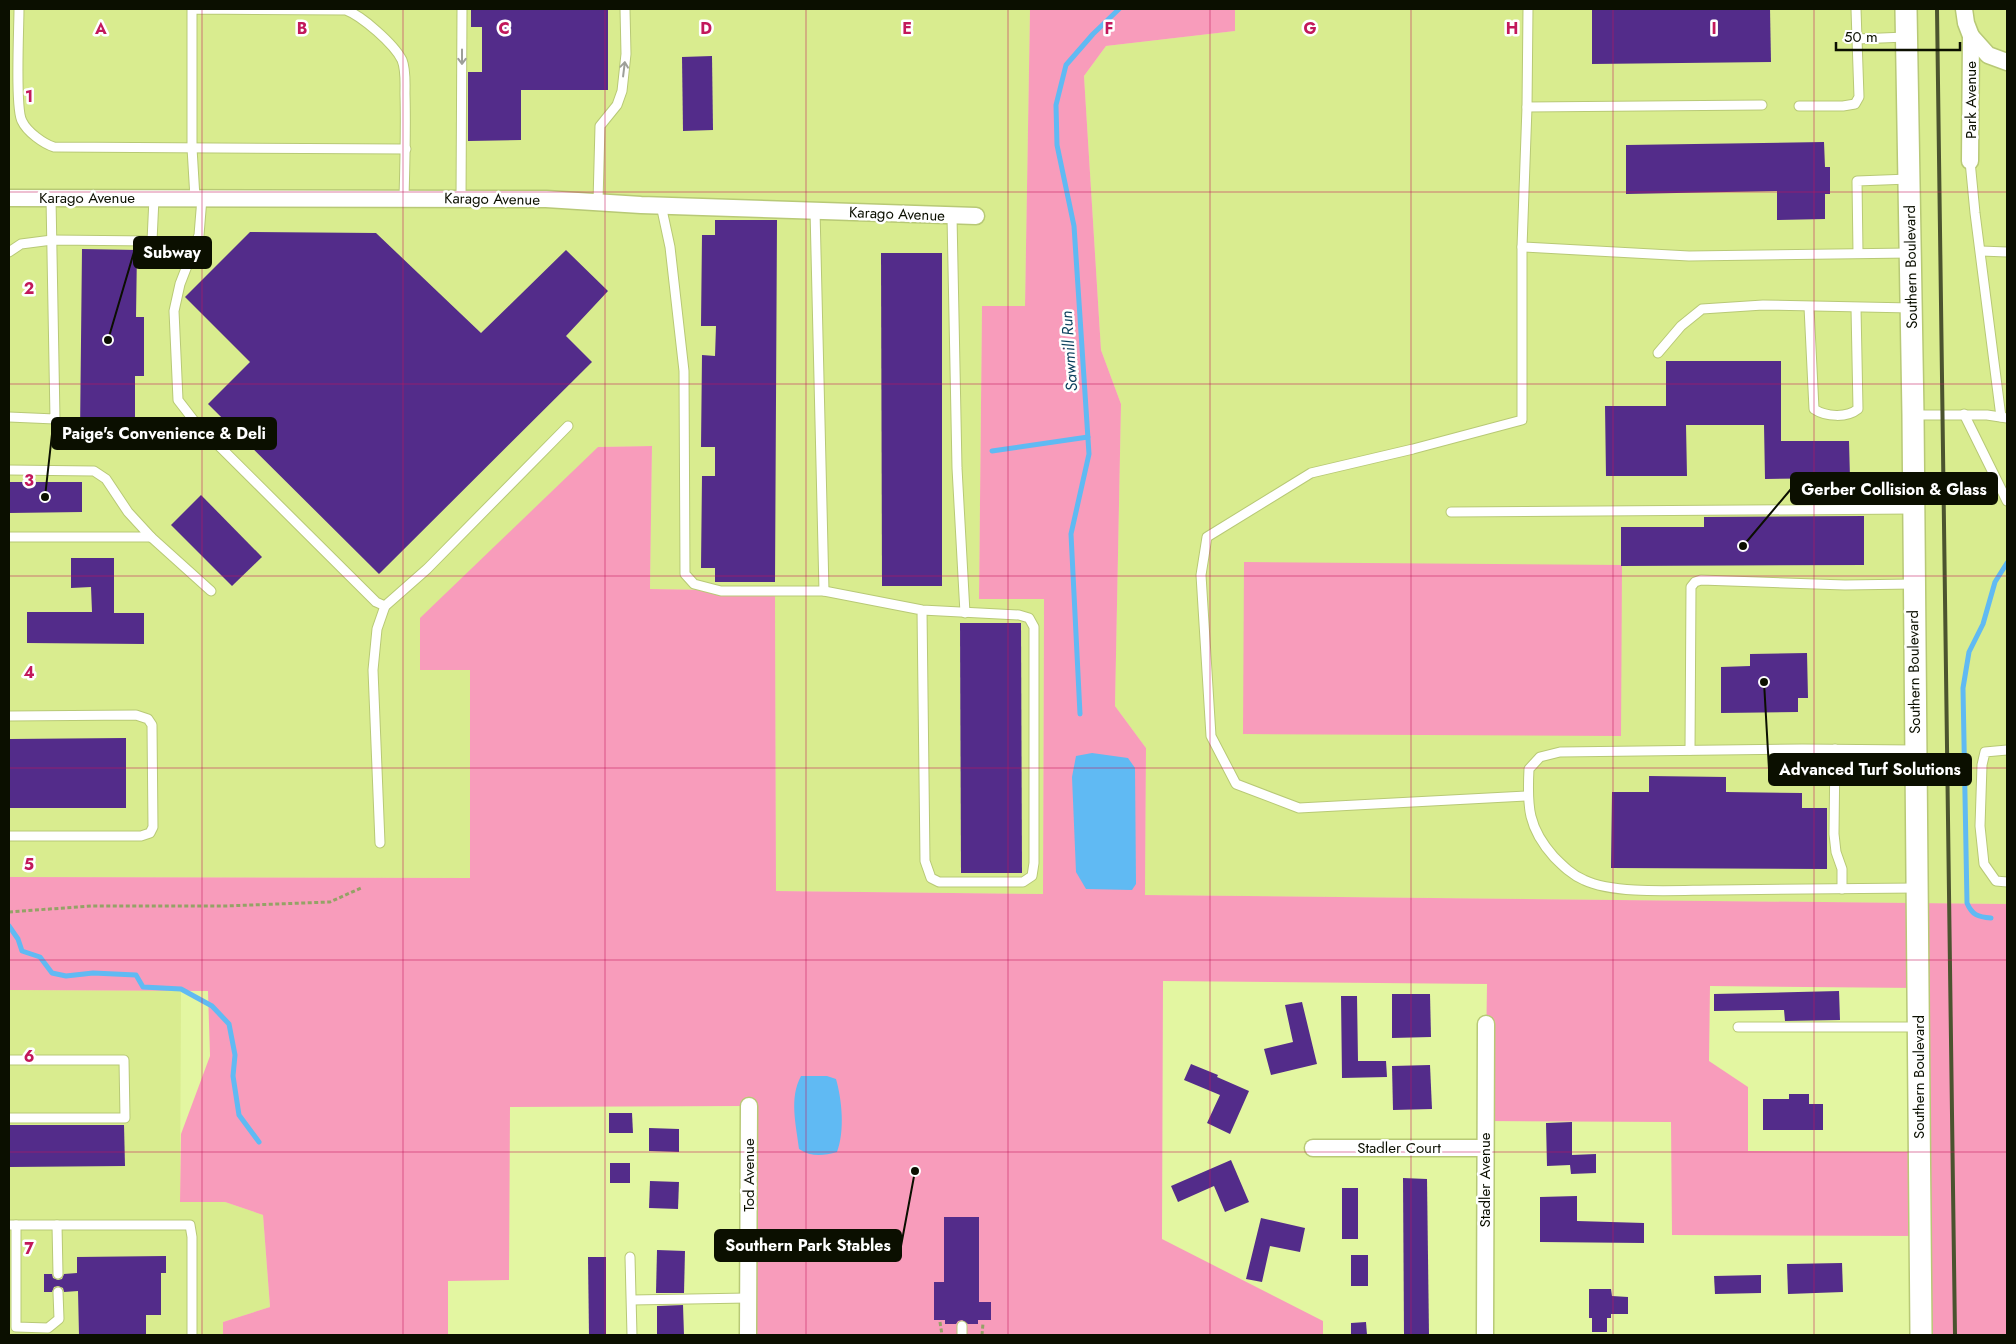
<svg xmlns="http://www.w3.org/2000/svg" width="2016" height="1344" viewBox="0 0 2016 1344" font-family="Jost,sans-serif">
<style>
.built{fill:#d9ec8f}
.green{fill:#f89cbb;fill-rule:evenodd}
.water{fill:#60baf3}
.lines{fill:none;stroke-linecap:round;stroke-linejoin:round}
.stream{stroke:#60baf3;stroke-width:5}
.building{fill:#532c8a}
.service-casing{stroke:#b8c976;stroke-width:11}
.minor-casing{stroke:#b8c976;stroke-width:19}
.tertiary-casing{stroke:#b8c976;stroke-width:24}
.path{stroke:#94a266;stroke-width:3;stroke-dasharray:4 2.5;stroke-linecap:butt}
.service{stroke:#fff;stroke-width:9}
.minor{stroke:#fff;stroke-width:16}
.tertiary{stroke:#fff;stroke-width:21}
.rail{stroke:#4b532f;stroke-width:4}
.oneway{stroke:#9d9f99}
.grid{fill:none;stroke:#c2185b;stroke-width:1;stroke-opacity:0.55}
.labels{text-anchor:middle;dominant-baseline:central;stroke-width:5;stroke-linejoin:round;paint-order:stroke}
.street-label{font-size:15px;fill:#0b0f00;stroke:#fff}
.water-label{font-size:16px;font-style:italic;fill:#0b3f5c;stroke:#fff}
.grid-label{font-size:16px;text-anchor:middle;font-weight:bold;fill:#c2185b;stroke:#fff;stroke-width:5;stroke-linejoin:round;paint-order:stroke}
.leader{fill:none;stroke:#0b0f00;stroke-width:2}
.callout-dot{fill:#0b0f00;stroke:#fff;stroke-width:2}
.callout{fill:#0b0f00;stroke:#0b0f00;stroke-width:2}
.callout-label{font-size:16px;text-anchor:middle;font-weight:bold;fill:#fff}
</style>
<rect width="100%" height="100%" fill="#e3f6a1"/>
<!-- built -->
<g class="built">
<polygon points="9,9 1030,9 1025,306 982,306 979,599 1044,599 1043,894 776,891 775,591 650,589 652,446 598,447 470,670 471,878 9,877"/>
<polygon points="1235,9 2007,9 2007,904 1145,895 1146,748 1115,706 1121,404 1101,350 1084,76 1106,46 1235,31"/>
<polygon points="9,990 181,991 180,1202 225,1202 263,1215 270,1307 223,1322 223,1335 9,1335"/>
</g>
<!-- green -->
<g class="green">
<path d="M1030,9H1235V31L1106,46L1084,76L1101,350L1121,404L1115,706L1146,748L1145,895L2007,904V1335H1921L1920,1236L1672,1235L1671,1122L1485,1121L1487,984L1163,981L1162,1239L1323,1321V1335H748L743,1106L510,1107L509,1280L448,1281V1335H223V1322L270,1307L263,1215L225,1202H180L181,1134L210,1056L208,991L9,990V877L470,878V670H420V618L598,447L652,446L650,589L775,591L776,891L1043,894L1044,599H979L982,306H1025ZM1710,986L1918,988L1919,1152L1748,1151V1087L1709,1061Z"/>
<polygon points="1244,562 1622,565 1621,736 1243,734"/>
</g>
<!-- water -->
<g class="water">
<polygon points="1092,753 1128,758 1135,768 1136,884 1132,890 1086,889 1076,872 1072,777 1076,756"/>
<path d="M801,1076H827L836,1079C842,1100 845,1131 837,1152C823,1156 811,1157 799,1149C796,1124 789,1098 801,1076Z"/>
</g>
<g class="lines">
<!-- stream -->
<g class="stream">
<polyline points="992,451 1088,437"/>
<polyline points="1080,714 1071,534 1089,454 1074,226 1057,145 1056,105 1066,65 1093,34 1119,9"/>
<path d="M1991,918C1978,917 1972,915 1967,903L1963,688L1969,652L1983,624L1995,582L2007,563"/>
<polyline points="9,926 18,939 22,951 40,957 52,973 66,976 93,973 136,975 143,987 181,989 212,1006 229,1024 235,1055 233,1076 239,1115 259,1142"/>
</g>
</g>
<!-- building -->
<g class="building">
<polygon points="471,9 608,9 608,90 521,90 521,140 468,141 468,72 482,72 482,27 471,27"/>
<polygon points="1592,9 1770,9 1771,62 1592,64"/>
<polygon points="712,56 713,130 683,131 682,57"/>
<polygon points="1824,142 1825,167 1830,167 1830,194 1825,194 1825,219 1777,220 1777,191 1626,194 1626,145"/>
<polygon points="715,220 777,220 775,582 715,582 715,568 701,568 702,476 715,476 715,447 701,447 702,355 715,356 716,326 701,326 702,235 715,235"/>
<polygon points="250,232 376,233 481,333 566,250 608,291 566,336 592,362 379,574 208,404 250,362 185,297"/>
<polygon points="82,249 137,250 136,317 144,317 144,376 135,376 135,435 80,434"/>
<polygon points="881,253 942,253 942,586 882,586"/>
<polygon points="1666,361 1781,361 1781,441 1849,441 1850,478 1765,479 1764,425 1686,425 1687,476 1606,476 1605,406 1666,406"/>
<polygon points="9,482 82,482 82,512 9,513"/>
<polygon points="201,495 262,557 232,586 171,525"/>
<polygon points="1864,516 1864,565 1621,566 1621,527 1704,527 1704,517"/>
<polygon points="71,558 114,558 114,613 144,613 144,644 27,643 27,612 92,612 91,587 71,588"/>
<polygon points="960,623 1021,623 1022,873 961,873"/>
<polygon points="1807,653 1808,698 1798,698 1798,712 1721,713 1721,667 1750,666 1750,654"/>
<polygon points="126,738 126,808 9,808 9,739"/>
<polygon points="1649,776 1726,777 1726,792 1802,793 1802,808 1827,808 1827,869 1611,868 1612,792 1649,792"/>
<polygon points="1839,991 1840,1020 1785,1021 1784,1010 1714,1011 1714,994"/>
<polygon points="1392,994 1430,994 1431,1037 1392,1038"/>
<polygon points="1341,996 1357,996 1358,1061 1386,1061 1387,1077 1342,1078"/>
<polygon points="1302,1002 1317,1064 1271,1075 1264,1049 1293,1042 1285,1005"/>
<polygon points="1191,1064 1218,1075 1217,1077 1249,1091 1230,1134 1207,1123 1220,1095 1184,1080"/>
<polygon points="1430,1065 1432,1109 1393,1110 1392,1066"/>
<polygon points="1789,1094 1809,1094 1809,1104 1823,1104 1823,1130 1763,1130 1763,1099 1789,1099"/>
<polygon points="609,1113 632,1113 633,1133 609,1133"/>
<polygon points="1572,1122 1572,1155 1596,1154 1596,1173 1571,1174 1570,1165 1547,1166 1546,1123"/>
<polygon points="9,1125 124,1125 125,1166 10,1167"/>
<polygon points="649,1128 679,1129 679,1152 649,1151"/>
<polygon points="1231,1160 1249,1202 1225,1212 1214,1186 1178,1202 1171,1186"/>
<rect x="610" y="1163" width="20" height="20"/>
<polygon points="1403,1178 1427,1179 1429,1335 1404,1335"/>
<polygon points="650,1181 679,1182 678,1209 649,1208"/>
<rect x="1342" y="1188" width="16" height="51"/>
<polygon points="1577,1196 1577,1221 1644,1223 1644,1243 1540,1242 1540,1197"/>
<polygon points="944,1217 979,1217 979,1302 991,1302 991,1320 978,1320 978,1324 968,1324 962,1320 958,1321 956,1324 945,1324 945,1320 934,1320 934,1282 944,1282"/>
<polygon points="1261,1218 1305,1228 1300,1252 1270,1246 1262,1282 1246,1279"/>
<polygon points="657,1250 685,1251 684,1293 656,1293"/>
<rect x="1351" y="1255" width="17" height="31"/>
<polygon points="166,1256 166,1273 161,1273 161,1315 146,1315 146,1335 79,1335 78,1291 64,1292 63,1288 58,1286 54,1287 52,1292 44,1292 44,1274 52,1274 53,1278 58,1280 62,1279 64,1274 77,1273 77,1257"/>
<polygon points="588,1257 606,1257 606,1335 589,1335"/>
<polygon points="1842,1263 1843,1292 1788,1294 1787,1264"/>
<polygon points="1761,1275 1761,1293 1715,1294 1714,1276"/>
<polygon points="1589,1289 1611,1289 1612,1296 1628,1297 1628,1314 1611,1314 1611,1318 1607,1318 1607,1332 1592,1332 1592,1318 1589,1318"/>
<polygon points="683,1305 684,1335 657,1335 657,1306"/>
<polygon points="1366,1322 1367,1335 1351,1335 1351,1323"/>
</g>
<g class="lines">
<defs>
<g id="service">
<path d="M19,9C19,28 15,109 22,121C27,132 44,144 54,147L406,149"/>
<polyline points="1528,9 1527,107 1762,105"/>
<polyline points="1856,9 1857,39 1906,37"/>
<polyline points="1799,106 1843,106 1855,104 1859,97 1857,39"/>
<polyline points="1527,107 1522,247 1689,256 1910,253"/>
<polyline points="1970,161 1975,213 2001,417"/>
<path d="M195,198L192,148V9L346,10C362,16 394,44 402,60C406,70 405,83 405,94C406,129 405,163 404,198"/>
<polyline points="202,198 199,235 180,284 174,311 178,400 195,422 376,602 385,606 427,569 568,426"/>
<polyline points="461,199 462,9"/>
<polyline points="598,202 600,126 617,105 622,91 626,54 625,9"/>
<polyline points="661,205 670,247 684,371 685,574 694,584 721,591 824,591 815,210"/>
<polyline points="952,216 957,468 965,613"/>
<polyline points="1522,247 1522,420 1413,449 1311,473 1207,537 1201,575 1211,736 1236,784 1299,808 1528,796"/>
<polyline points="1981,251 2007,252"/>
<polyline points="9,252 21,244 52,240 152,241 154,198"/>
<polyline points="1858,253 1857,181 1909,179"/>
<path d="M1809,307L1814,409C1826,417 1847,418 1858,409L1856,308"/>
<polyline points="1658,353 1681,326 1702,309 1763,305 1911,308"/>
<polyline points="1964,414 2007,501"/>
<polyline points="1913,415 1987,415 2007,418"/>
<polyline points="9,417 55,419 51,198"/>
<polyline points="9,470 94,471 106,479 128,512 151,537 9,537"/>
<polyline points="1451,512 1913,509"/>
<polyline points="151,537 211,591"/>
<polyline points="824,591 922,610 1019,615 1029,618 1034,627 1034,863 1032,876 1023,882 939,882 931,878 925,861 922,610"/>
<polyline points="9,716 136,715 148,719 152,725 153,827 150,833 141,836 9,836"/>
<polyline points="1835,749 1834,834 1836,852 1842,869 1842,889"/>
<polyline points="1690,750 1691,587 1695,582 1701,580 1845,585 1913,584"/>
<path d="M1915,750L1802,749L1560,752L1540,757L1529,769C1527,807 1528,828 1554,857C1563,866 1572,875 1584,880C1615,895 1680,890 1715,890C1782,889 1849,889 1917,888"/>
<polyline points="2007,750 1985,752 1982,765 1980,826 1984,864 1996,881 2007,882"/>
<polyline points="380,843 373,670 377,629 385,606"/>
<polyline points="1738,1027 1918,1027"/>
<polyline points="9,1060 124,1060 125,1118 9,1118"/>
<polyline points="9,1225 190,1225 192,1237 192,1335"/>
<polyline points="16,1225 16,1327 48,1328 59,1319 58,1292"/>
<polyline points="57,1225 58,1274"/>
<polyline points="630,1257 632,1335"/>
<polyline points="632,1300 748,1298"/>
<polyline points="962,1335 962,1326"/>
</g>
<g id="minor">
<polyline points="1964,9 1966,23 1971,36 1970,161"/>
<polyline points="1971,36 1988,55 2007,62"/>
<polyline points="9,198 546,199 641,205 976,216"/>
<polyline points="1313,1148 1485,1148"/>
<polyline points="748,1335 749,1106"/>
<polyline points="1485,1335 1486,1024"/>
</g>
<polyline id="tertiary" points="1906,9 1913,415 1921,1335"/>
</defs>
<!-- service casing -->
<use href="#service" class="service-casing"/>
<!-- minor casing -->
<use href="#minor" class="minor-casing"/>
<!-- tertiary casing -->
<use href="#tertiary" class="tertiary-casing"/>
<!-- path -->
<g class="path">
<polyline points="9,912 91,906 225,906 330,902 361,888"/>
<polyline points="940,1322 942,1335"/>
<polyline points="982,1335 983,1323"/>
</g>
<!-- service -->
<use href="#service" class="service"/>
<!-- minor -->
<use href="#minor" class="minor"/>
<!-- tertiary -->
<use href="#tertiary" class="tertiary"/>
<!-- rail -->
<polyline class="rail" points="1937,9 1955,1335"/>
</g>
<!-- one-way arrows -->
<defs><path id="oneway-shaft" d="M-6 0H5M1.5-3L5.5 0L1.5 3" fill="none" stroke-width="1.6" stroke-linecap="round" stroke-linejoin="round" transform="scale(1.25)"/></defs>
<g class="oneway">
<use href="#oneway-shaft" transform="translate(462 57) rotate(90)"/>
<use href="#oneway-shaft" transform="translate(624 69) rotate(-83)"/>
</g>
<!-- grid -->
<path class="grid" d="M202,9V1335M403,9V1335M605,9V1335M806,9V1335M1008,9V1335M1210,9V1335M1411,9V1335M1613,9V1335M1814,9V1335M9,192H2007M9,384H2007M9,576H2007M9,768H2007M9,960H2007M9,1152H2007"/>
<g class="labels">
<!-- street labels -->
<g class="street-label">
<text transform="translate(1971 100) rotate(-90)">Park Avenue</text>
<text x="87" y="198">Karago Avenue</text>
<text transform="translate(492 199) rotate(1)">Karago Avenue</text>
<text transform="translate(897 214) rotate(2)">Karago Avenue</text>
<text transform="translate(1911 267) rotate(-91)">Southern Boulevard</text>
<text transform="translate(1914 672) rotate(-91)">Southern Boulevard</text>
<text transform="translate(1919 1077) rotate(-90)">Southern Boulevard</text>
<text x="1399" y="1148">Stadler Court</text>
<text transform="translate(749 1175) rotate(-90)">Tod Avenue</text>
<text transform="translate(1485 1180) rotate(-90)">Stadler Avenue</text>
</g>
<!-- water labels -->
<g class="water-label">
<text transform="translate(1069 351) rotate(-94)">Sawmill Run</text>
</g>
</g>
<g class="grid-label">
<text x="101" y="34">A</text>
<text x="302" y="34">B</text>
<text x="504" y="34">C</text>
<text x="706" y="34">D</text>
<text x="907" y="34">E</text>
<text x="1109" y="34">F</text>
<text x="1310" y="34">G</text>
<text x="1512" y="34">H</text>
<text x="1714" y="34">I</text>
<text x="29" y="102">1</text>
<text x="29" y="294">2</text>
<text x="29" y="486">3</text>
<text x="29" y="678">4</text>
<text x="29" y="870">5</text>
<text x="29" y="1062">6</text>
<text x="29" y="1254">7</text>
</g>
<!-- callouts -->
<path class="leader" d="M108 340L134 252M45 497L52 434M1743 546L1791 489M1764 682L1769 769M915 1171L901 1246"/>
<g class="callout-dot">
<circle cx="108" cy="340" r="5"/>
<circle cx="45" cy="497" r="5"/>
<circle cx="1743" cy="546" r="5"/>
<circle cx="1764" cy="682" r="5"/>
<circle cx="915" cy="1171" r="5"/>
</g>
<g class="callout">
<rect x="134" y="237" width="77" height="31" rx="5"/>
<rect x="52" y="418" width="224" height="31" rx="5"/>
<rect x="1791" y="473" width="206" height="31" rx="5"/>
<rect x="1769" y="754" width="202" height="31" rx="5"/>
<rect x="715" y="1230" width="186" height="31" rx="5"/>
</g>
<g class="callout-label">
<text x="172" y="258">Subway</text>
<text x="164" y="439">Paige's Convenience &amp; Deli</text>
<text x="1894" y="495">Gerber Collision &amp; Glass</text>
<text x="1870" y="775">Advanced Turf Solutions</text>
<text x="808" y="1251">Southern Park Stables</text>
</g>
<!-- border -->
<rect width="2016" height="1344" fill="none" stroke="#0b0f00" stroke-width="20"/>
<!-- scale -->
<path d="M1836 42v8h124v-8" fill="none" stroke="#0b0f00" stroke-width="2.5"/>
<text x="1844" y="42" font-size="15" fill="#0b0f00" stroke="#ffffff" stroke-width="4" paint-order="stroke">50 m</text>
</svg>
